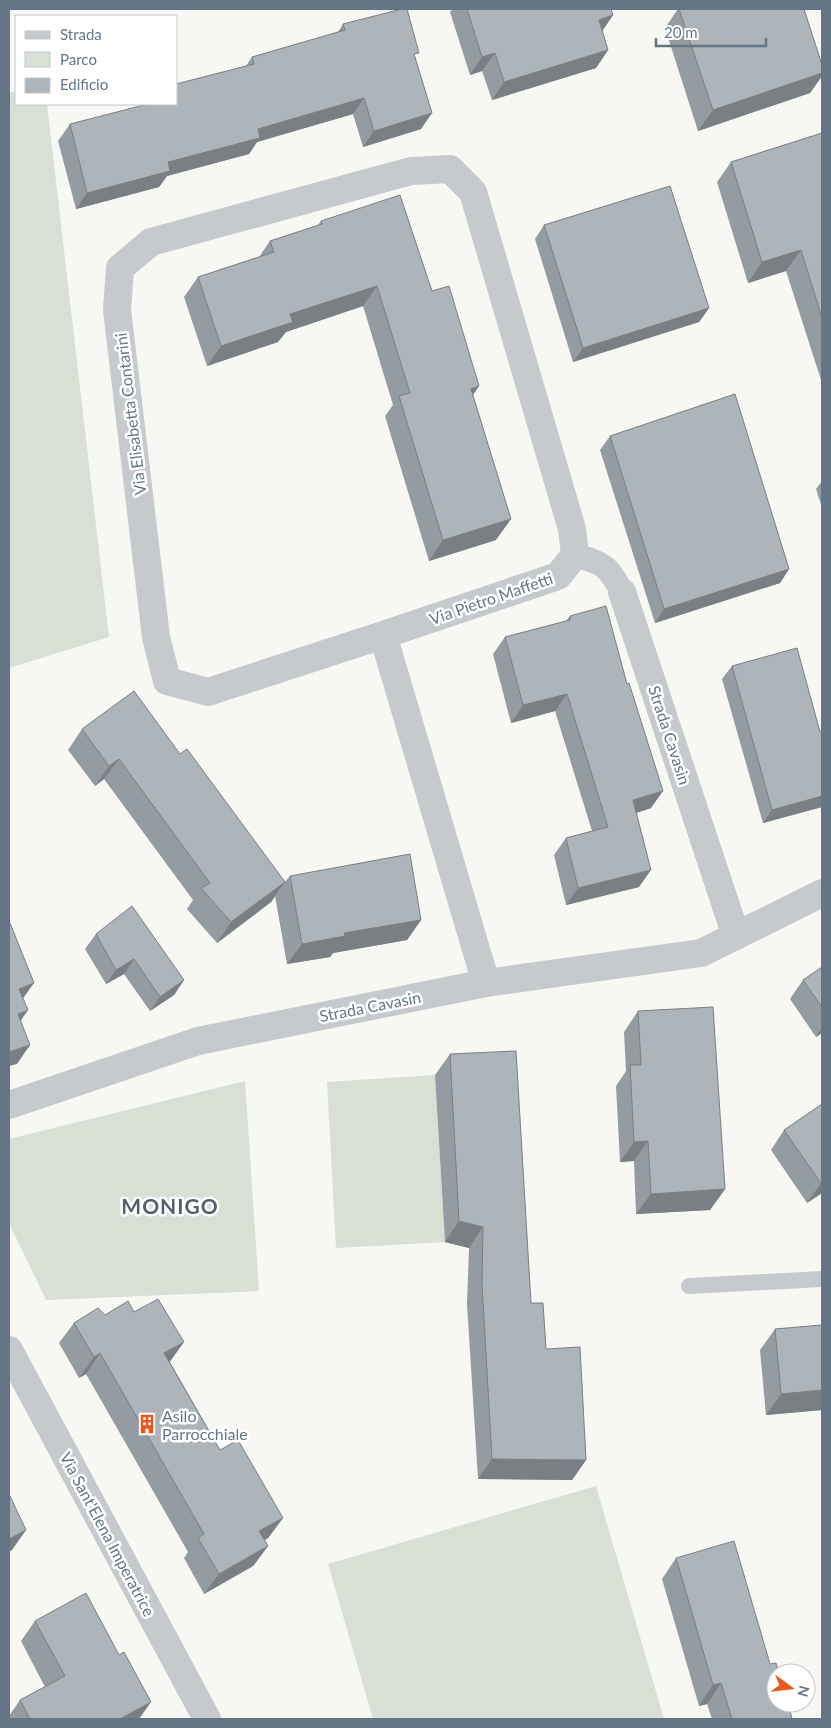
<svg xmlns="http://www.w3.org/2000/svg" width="831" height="1728" viewBox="0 0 831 1728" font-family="Lato,sans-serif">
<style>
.green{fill:#d8dfd4}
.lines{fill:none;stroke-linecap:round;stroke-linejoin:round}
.service{stroke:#c6cacd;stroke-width:16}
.pedestrian{stroke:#c6cacd;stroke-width:24}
.minor{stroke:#c6cacd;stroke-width:28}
.tertiary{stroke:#c6cacd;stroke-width:28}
.wall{fill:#959ca1}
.shaded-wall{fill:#797f83}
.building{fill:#adb5bb;stroke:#797f83}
.labels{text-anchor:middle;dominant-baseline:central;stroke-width:5;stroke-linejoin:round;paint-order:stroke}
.street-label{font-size:16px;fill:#647686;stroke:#fff}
.poi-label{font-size:16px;fill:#647686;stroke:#fff;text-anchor:start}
.district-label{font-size:21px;font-weight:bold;letter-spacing:1px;fill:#535f6b;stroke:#fff}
</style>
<rect width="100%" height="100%" fill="#f7f7f3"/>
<!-- green -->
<g class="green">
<polygon points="9,92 16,92 16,104 47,104 109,637 9,668"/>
<polygon points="435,1075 445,1242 336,1248 327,1082"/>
<polygon points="245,1081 259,1291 46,1300 9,1223 9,1139"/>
<polygon points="596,1486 664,1719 373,1719 328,1564"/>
</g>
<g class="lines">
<!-- service -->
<polyline class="service" points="689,1286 822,1279"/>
<!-- pedestrian -->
<path class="pedestrian" d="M575,555C604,564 608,565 622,592"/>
<!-- minor -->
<g class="minor">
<polyline points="622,592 736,936"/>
<polyline points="383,635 208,692 167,681 156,637 117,310 120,268 151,242 411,171 450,169 473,192 572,529 575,555 558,576 383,635 486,983"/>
<polyline points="9,1105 198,1041 486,983 701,953 822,893"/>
</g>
<!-- tertiary -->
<polyline class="tertiary" points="9,1350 207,1719"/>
</g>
<!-- wall -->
<g class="wall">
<polygon points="453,9 611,9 613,15 602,31 608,50 596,68 492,100 482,71 470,75 450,12"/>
<polygon points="678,9 804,9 822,65 822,76 810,93 698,131 665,28"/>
<polygon points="343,24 415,58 421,129 363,147 353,114 257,142 249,154 167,176 159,187 76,209 58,141 70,124 176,104 246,66 252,57 338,32"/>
<polygon points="822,133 822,383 786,271 748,283 717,182 731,162"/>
<polygon points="321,221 432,291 479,386 473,395 496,540 429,561 385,416 393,405 363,306 286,332 278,342 207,366 184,297 198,277 259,257 270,241 318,225"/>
<polygon points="544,225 709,308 699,322 573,362 535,239"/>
<polygon points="610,436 789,569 780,583 655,623 600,450"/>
<polygon points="822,481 822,508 816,489"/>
<polygon points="570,616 651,808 636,813 639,887 566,905 554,855 566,838 592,831 555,711 511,723 493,654 505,637 566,621"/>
<polygon points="732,666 822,807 763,823 722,679"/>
<polygon points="82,729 180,754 285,882 290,876 421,920 407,940 333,953 330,957 287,964 275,896 271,902 217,943 187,909 193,900 104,779 95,786 68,750"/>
<polygon points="96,934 184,980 174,995 150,1011 124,974 106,984 85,949"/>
<polygon points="822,967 822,1033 816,1037 790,999 803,980"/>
<polygon points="638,1011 725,1189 710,1210 636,1214 634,1161 620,1162 616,1086 626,1071 624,1032"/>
<polygon points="450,1054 546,1349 586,1460 572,1480 478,1479 467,1304 469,1248 445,1242 435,1075"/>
<polygon points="822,1104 822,1193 807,1203 771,1150 784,1130"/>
<polygon points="134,1312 170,1362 220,1450 283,1518 268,1538 265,1540 268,1546 253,1566 204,1594 184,1558 188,1552 86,1374 79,1378 59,1343 74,1323 105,1315"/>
<polygon points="822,1325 822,1410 766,1415 760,1350 775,1329"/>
<polygon points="676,1558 770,1664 792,1719 712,1719 707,1704 699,1706 662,1579"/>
<polygon points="35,1621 139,1719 9,1719 9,1716 20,1700 45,1687 21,1641"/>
</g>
<!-- shaded-wall -->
<g class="shaded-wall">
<polygon points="613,15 601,33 599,20"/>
<polygon points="608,50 596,68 492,100 504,82"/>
<polygon points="495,53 482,71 470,75 482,57"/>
<polygon points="822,73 822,76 810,93 698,131 713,110"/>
<polygon points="364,98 353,114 257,142 249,154 167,176 159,187 76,209 87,193 168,162 258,129"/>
<polygon points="432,113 421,129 363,147 374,131"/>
<polygon points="801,250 786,271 748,283 762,262"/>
<polygon points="377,286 363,306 286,332 278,342 207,366 221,346 290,314"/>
<polygon points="709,308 699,322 573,362 583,348"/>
<polygon points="479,386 464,407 471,389"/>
<polygon points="511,519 496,540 429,561 443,540"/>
<polygon points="789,569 780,583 655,623 664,609"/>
<polygon points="567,694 555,711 511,723 523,705"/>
<polygon points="119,759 104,779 95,786 109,766"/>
<polygon points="663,791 651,808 621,818 633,800"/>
<polygon points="822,796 822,807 763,823 772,810"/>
<polygon points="651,870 639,887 566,905 578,888"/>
<polygon points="285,882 271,902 217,943 231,922"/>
<polygon points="421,920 407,940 333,953 330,957 287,964 302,944 344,933"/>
<polygon points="134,959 124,974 106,984 116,970"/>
<polygon points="184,980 174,995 150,1011 160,997"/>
<polygon points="34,983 21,1001 19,989"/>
<polygon points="28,1010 15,1029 18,1014"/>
<polygon points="822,1028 822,1033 816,1037"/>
<polygon points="30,1045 17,1064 9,1066 9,1052"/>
<polygon points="648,1141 634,1161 620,1162 634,1142"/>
<polygon points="822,1182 822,1193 807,1203 821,1183"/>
<polygon points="725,1189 710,1210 636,1214 651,1194"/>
<polygon points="459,1221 483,1227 469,1248 445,1242"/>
<polygon points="184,1342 169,1363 164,1353"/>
<polygon points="100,1353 86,1374 79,1378 94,1357"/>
<polygon points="822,1390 822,1410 766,1415 781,1394"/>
<polygon points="492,1459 586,1460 572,1480 478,1479"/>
<polygon points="283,1518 268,1538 245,1552 259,1531"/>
<polygon points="26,1530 12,1550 9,1552 9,1539"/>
<polygon points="268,1546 253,1566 204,1594 219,1574"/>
<polygon points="721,1683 707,1704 699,1706 713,1685"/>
<polygon points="151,1702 139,1719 120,1719"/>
</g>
<!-- building -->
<g class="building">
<polygon points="402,9 407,9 419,53 414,54 432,113 374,131 364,98 258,129 260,138 168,162 170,171 87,193 70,124 148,104 176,104 176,84 254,64 252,57 345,30 343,24"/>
<polygon points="467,9 611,9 613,15 599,20 608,50 504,82 495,53 482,57"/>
<polygon points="679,9 804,9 822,65 822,73 713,110"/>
<polygon points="822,133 822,318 801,250 762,262 731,162"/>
<polygon points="670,186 709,308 583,348 544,225"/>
<polygon points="400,195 432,291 449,286 479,386 471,389 511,519 443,540 399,396 410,393 377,286 290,314 293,322 221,346 198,277 274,252 270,241 322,224 321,221"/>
<polygon points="735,394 789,569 664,609 610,436"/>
<polygon points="606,606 627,684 629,683 663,791 633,800 651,870 578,888 566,838 608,827 567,694 523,705 505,637 570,620 570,616"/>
<polygon points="797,648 820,732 822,731 822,796 772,810 732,666"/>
<polygon points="134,691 180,754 187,749 285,882 231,922 201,888 210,883 119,759 109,766 82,729"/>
<polygon points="410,854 421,920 344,933 345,936 302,944 290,876"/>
<polygon points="132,906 184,980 160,997 134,959 116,970 96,934"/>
<polygon points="10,923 34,983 19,989 28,1010 18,1014 30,1045 9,1052 9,924"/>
<polygon points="822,967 822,1007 803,980"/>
<polygon points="713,1007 725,1189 651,1194 648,1141 634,1142 630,1065 641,1065 638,1011"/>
<polygon points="516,1051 531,1303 543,1303 546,1349 580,1347 586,1460 492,1459 482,1284 483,1227 459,1221 450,1054"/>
<polygon points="822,1104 822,1182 821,1183 784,1130"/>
<polygon points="158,1299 184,1342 164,1353 220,1450 238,1440 283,1518 259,1531 268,1546 219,1574 198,1538 204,1534 100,1353 94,1357 74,1323 98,1308 105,1315 128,1301 134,1312"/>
<polygon points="822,1325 822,1390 781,1394 775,1329"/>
<polygon points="9,1494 26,1530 9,1539"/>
<polygon points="734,1541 770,1664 776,1663 779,1673 776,1673 776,1703 788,1703 792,1719 732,1719 721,1683 713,1685 676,1558"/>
<polygon points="86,1593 119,1655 124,1652 151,1702 120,1719 30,1719 20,1700 65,1676 35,1621"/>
</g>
<!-- icons -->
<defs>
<symbol id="building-bare" viewBox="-9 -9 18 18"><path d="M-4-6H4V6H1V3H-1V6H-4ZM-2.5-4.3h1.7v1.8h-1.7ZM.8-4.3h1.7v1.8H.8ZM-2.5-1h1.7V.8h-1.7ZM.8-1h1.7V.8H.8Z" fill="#ed571d" stroke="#fff" stroke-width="2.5" paint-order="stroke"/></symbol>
</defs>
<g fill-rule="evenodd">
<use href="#building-bare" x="133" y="1410" width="28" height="28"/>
</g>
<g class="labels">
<!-- street labels -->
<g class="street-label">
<text transform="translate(130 414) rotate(-97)">Via Elisabetta Contarini</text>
<text transform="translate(491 598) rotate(-19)">Via Pietro Maffetti</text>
<text transform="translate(670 735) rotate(72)">Strada Cavasin</text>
<text transform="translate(370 1006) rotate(-11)">Strada Cavasin</text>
<text transform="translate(108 1534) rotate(62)">Via Sant'Elena Imperatrice</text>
</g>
<!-- poi labels -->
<g class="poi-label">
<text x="162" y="1415">Asilo<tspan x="162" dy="18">Parrocchiale</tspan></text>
</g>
<!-- district labels -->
<g class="district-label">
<text x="170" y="1205">MONIGO</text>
</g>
</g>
<!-- border -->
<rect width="831" height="1728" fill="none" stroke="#647686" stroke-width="20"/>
<!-- legend -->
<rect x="15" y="15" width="162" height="90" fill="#ffffff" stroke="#c1c8cf"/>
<rect x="25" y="31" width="25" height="8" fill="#c6cacd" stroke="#c1c8cf"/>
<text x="60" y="40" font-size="15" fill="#647686">Strada</text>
<rect x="25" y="52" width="25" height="15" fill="#d8dfd4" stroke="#c1c8cf"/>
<text x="60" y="65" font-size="15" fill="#647686">Parco</text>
<rect x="25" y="78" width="25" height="15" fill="#adb5bb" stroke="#c1c8cf"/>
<text x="60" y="90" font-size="15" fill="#647686">Edificio</text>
<!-- north arrow -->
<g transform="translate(791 1688) rotate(105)"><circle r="24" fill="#ffffff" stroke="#c1c8cf"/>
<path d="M0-4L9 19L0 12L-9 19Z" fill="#ed571d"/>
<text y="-8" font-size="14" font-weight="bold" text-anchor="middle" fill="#647686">N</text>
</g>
<!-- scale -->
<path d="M656 38v8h110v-8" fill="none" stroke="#647686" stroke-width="2.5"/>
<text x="664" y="38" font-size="15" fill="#647686" stroke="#ffffff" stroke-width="4" paint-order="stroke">20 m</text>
</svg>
